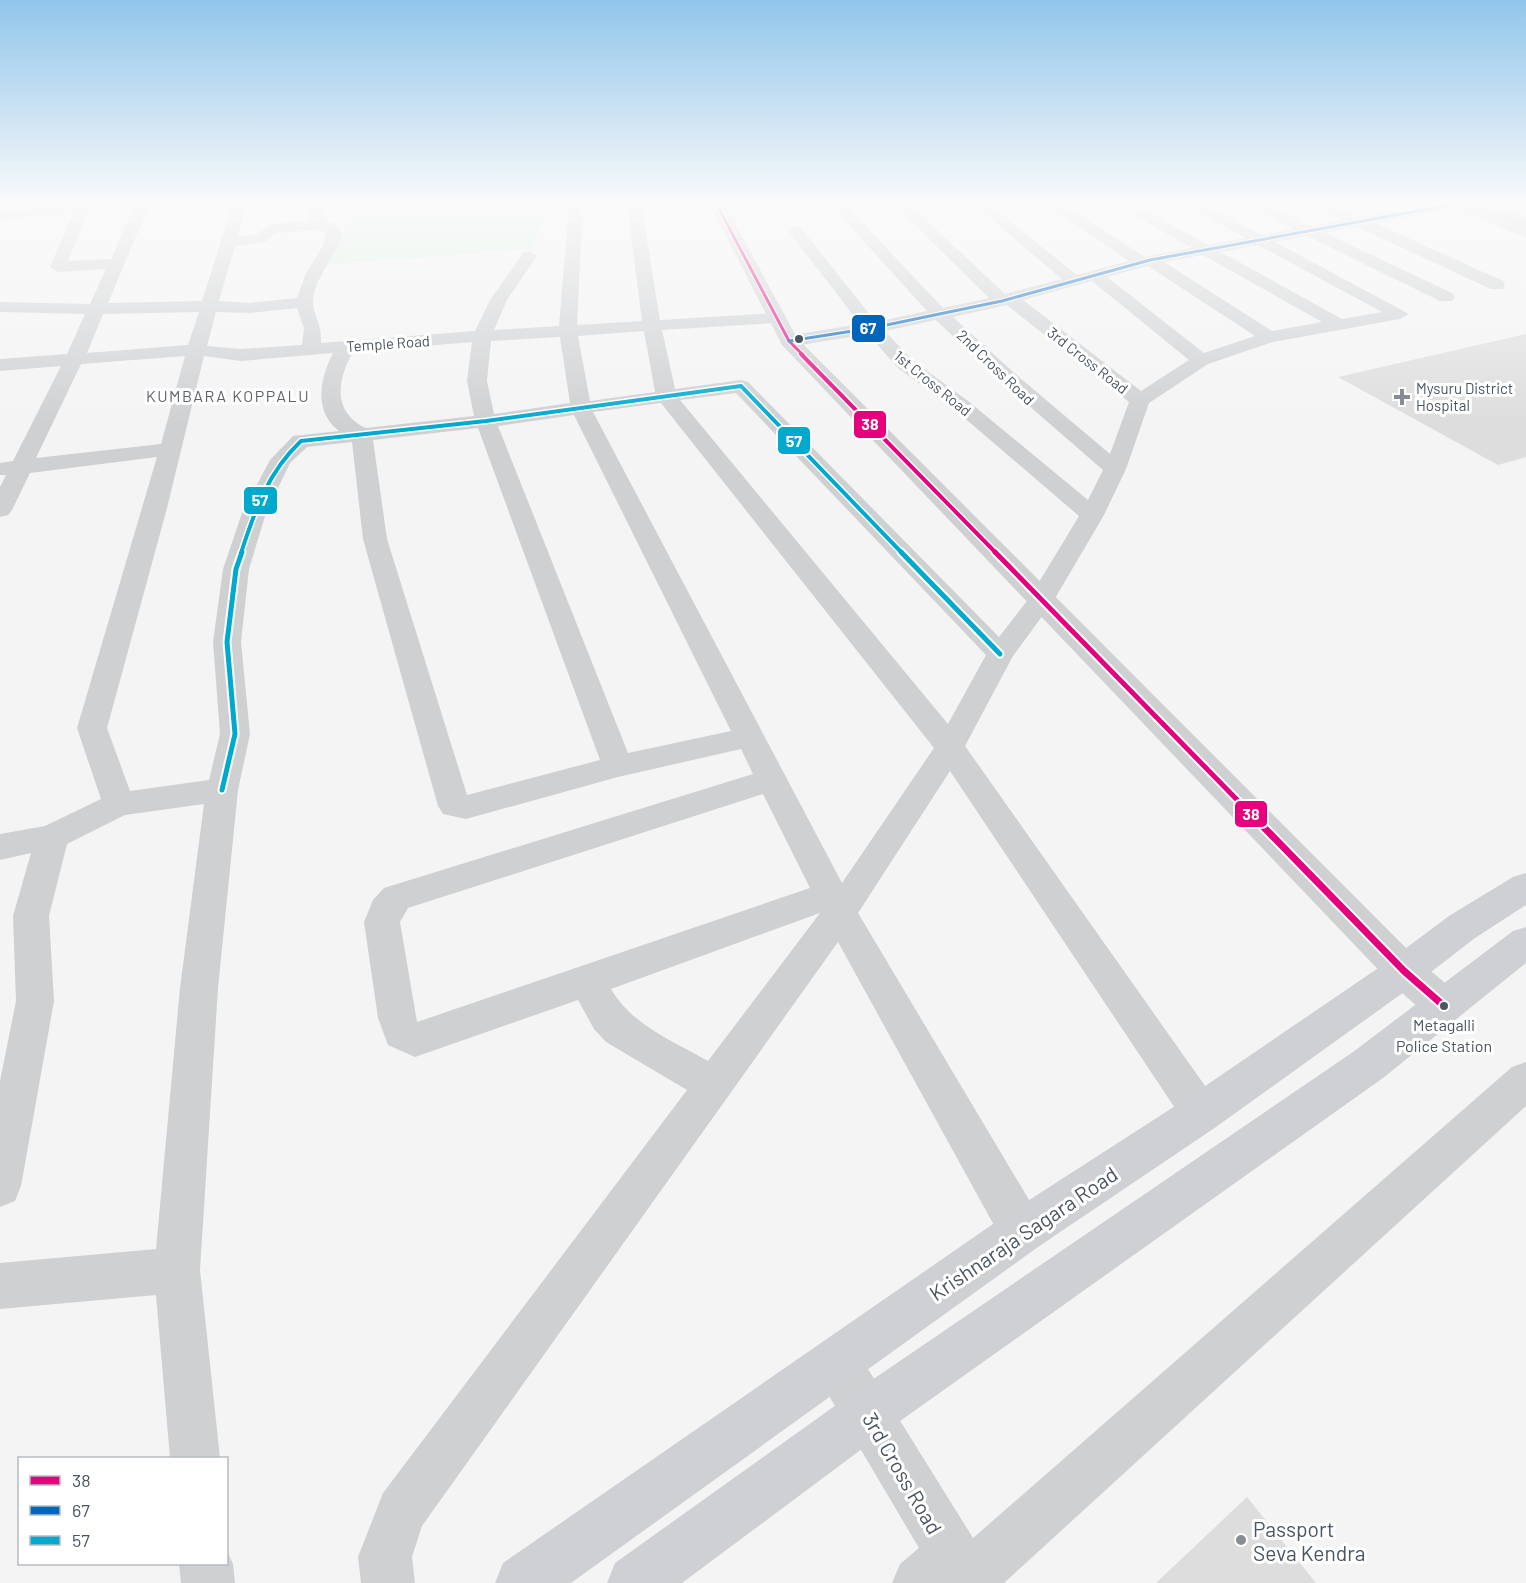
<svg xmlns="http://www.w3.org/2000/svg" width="1526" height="1583" viewBox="0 0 1526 1583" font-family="Barlow,sans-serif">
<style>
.green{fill:#d9f2e3}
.building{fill:#ddddde}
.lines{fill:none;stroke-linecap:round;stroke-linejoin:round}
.trunk-casing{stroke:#b9bec3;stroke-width:3}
.minor{fill:#ced0d2;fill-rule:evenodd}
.tertiary{fill:#ced0d2;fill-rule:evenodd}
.secondary{fill:#ced0d4;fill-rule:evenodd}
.trunk{fill:#c4c9cd;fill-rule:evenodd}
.bus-1-far3-casing{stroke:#fff;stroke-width:5}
.bus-1-far2-casing{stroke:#fff;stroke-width:7}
.bus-1-far1-casing{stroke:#fff;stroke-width:9}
.bus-1-casing{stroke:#fff;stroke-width:11}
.bus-2-casing{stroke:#fff;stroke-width:5}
.bus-3-far1-casing{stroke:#fff;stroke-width:7}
.bus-3-casing{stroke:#fff;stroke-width:9}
.bus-1-far3{stroke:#e5007d;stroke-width:3}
.bus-1-far2{stroke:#e5007d;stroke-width:4}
.bus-1-far1{stroke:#e5007d;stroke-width:5}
.bus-1{stroke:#e5007d;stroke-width:7}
.bus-2{stroke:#0065bd;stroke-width:3}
.bus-3-far1{stroke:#00a9ce;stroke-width:4}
.bus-3{stroke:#00a9ce;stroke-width:5}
.bus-dot{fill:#4a5661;stroke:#fff;stroke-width:2}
.poi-dot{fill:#868d94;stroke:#fff;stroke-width:2}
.labels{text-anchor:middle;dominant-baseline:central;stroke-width:6;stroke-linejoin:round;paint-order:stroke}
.far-street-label{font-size:15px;fill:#4a5661;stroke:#fff}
.far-poi-label{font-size:15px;fill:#4a5661;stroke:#fff;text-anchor:start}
.far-neighbourhood-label{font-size:16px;letter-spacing:1.5px;fill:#5f6368;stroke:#fff}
.bus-label{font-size:16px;fill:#4a5661;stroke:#fff}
.near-street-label{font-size:21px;fill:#4a5661;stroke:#fff}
.near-poi-label{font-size:21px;fill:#4a5661;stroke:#fff;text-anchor:start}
.line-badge{stroke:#fff;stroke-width:2}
.badge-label{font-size:16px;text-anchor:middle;font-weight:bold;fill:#fff}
</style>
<rect width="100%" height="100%" fill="#f4f4f4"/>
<!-- green -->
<polygon class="green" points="354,203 554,203 531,249 327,265 350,219"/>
<!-- building -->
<g class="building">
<polygon points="1526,334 1526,457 1498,465 1338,377"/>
<polygon points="1247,1497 1316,1583 1156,1583"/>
</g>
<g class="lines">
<defs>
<polygon id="trunk" points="1464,203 1485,203 1526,218 1526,229 1467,206"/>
</defs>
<!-- trunk casing -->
<use href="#trunk" class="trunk-casing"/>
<!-- minor -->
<g class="minor">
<path d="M86,203H150L108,303L202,301L233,203H247L238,236L256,235L272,224L309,221L311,203H325L324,221L334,223L342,232C338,256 313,278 313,302C313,315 322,323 321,343L475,331L490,300L523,253L529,251L537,256L507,300L494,330L559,326L569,203H583L577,325L642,321L627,203H641L660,320L776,313L785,318L776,323L662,330L675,389L741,380L748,382L999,637L1030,597L1079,516L954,409L898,368L868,334L789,347L782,345L780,341L782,337L860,324L790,233L787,230L790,227H800L876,322L927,311L829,203H844L943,308L989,298L893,203H908L1005,294L1062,279L972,203H987L1077,275L1129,261L1044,203H1060L1145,257L1191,248L1115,203H1132L1208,245L1245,238L1183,203H1200L1262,235L1294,229L1247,206L1245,203H1263L1311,226L1343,220L1313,206L1311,203H1329L1361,217L1440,203H1462L1461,207L1456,208L1375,223L1503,281L1505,285L1503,289H1491L1357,227L1325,233L1452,293L1455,297L1452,301H1440L1307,236L1275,242L1409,314L1400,319L1273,342L1208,364L1149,403L1126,469L1104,515L1054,600L1013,656L965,746L1215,1100L1221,1113L1215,1126L1201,1132L1187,1126L950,771L858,913L1038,1215L1044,1231L1038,1247L1022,1253L1006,1247L838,942L422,1526L412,1557L415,1583H361L358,1557L383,1493L687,1090L606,1042L594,1029L578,1000L415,1057L388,1045L378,1018L364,922L373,900L384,888L753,774L741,749L618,777L466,819L443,814L438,806L363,539L352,442L307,447L290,463L266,513L249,569L241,642L250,734L238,790L218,988L200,1270L220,1458H170L156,1295L0,1309V1263L156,1249L180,988L204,804L125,815L67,844L49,916L54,1001L21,1186L15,1201L0,1207V1081L16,1001L13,916L31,853L0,860V834L45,826L101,799L77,728L157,457L30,473L12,510L8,515L0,517V487L6,475H0V463L13,461L61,366L0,371V359L67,354L85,314L0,312V302L90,304L106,269L58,272L50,267L73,213L0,219V211ZM135,205L111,259L68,261L88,211ZM316,230L326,232L324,244L306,273L297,298L250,303L219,301L235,246L265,242L276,233ZM1258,245L1382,312L1342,319L1221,252ZM1203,255L1322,322L1272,331L1164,262ZM1148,266L1255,336L1204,353L1107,277ZM1092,281L1189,360L1141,391L1023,300ZM1007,305L1129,402L1110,454L1012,371L953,317ZM297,308L304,328L302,345L241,349L207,346L216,312L250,313ZM199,312L188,345L87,353L103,314ZM936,320L998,379L1103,470L1088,500L968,401L912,360L885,331ZM644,331L655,392L590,401L578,336ZM560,337L570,403L494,414L487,381L491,341ZM472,342L467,381L474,416L366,428C332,412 337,380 353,352ZM333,353C320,378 313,411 339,431L293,436L270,460L242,513L223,569L213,642L220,734L209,780L130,791L107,728L167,508L204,356L241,361ZM185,356L161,444L36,458L81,364ZM736,393L986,655L948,724L680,400ZM661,403L934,748L842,883L593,412ZM574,415L731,731L628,753L498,426ZM478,428L600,760L467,795L387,539L373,440ZM763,794L810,888L417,1022L400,922L408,908ZM820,913L708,1061C673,1041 632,1025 611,989Z"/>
<polygon points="1526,1062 1526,1106 1004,1583 892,1583 900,1564 919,1548 819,1379 812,1362 819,1345 836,1338 853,1345 973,1538 1512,1067"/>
<polygon points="226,1549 233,1564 235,1583 181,1583 179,1564 226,1564"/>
</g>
<!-- tertiary -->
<g class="tertiary">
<polygon points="709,203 724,203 797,338 1418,960 1458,994 1464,1006 1458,1018 1444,1023 1430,1018 1390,982 782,345"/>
<polygon points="1447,203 1466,203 1526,227 1526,238 1449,206"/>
<polygon points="1514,203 1526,203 1526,209 1517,206"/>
</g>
<!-- secondary -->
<g class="secondary">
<polygon points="1526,873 1526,905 1475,938 1418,982 1216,1127 1038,1247 571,1583 495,1583 503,1563 1006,1215 1186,1099 1390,960 1449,916 1513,877"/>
<polygon points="1526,927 1526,963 1383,1078 886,1431 682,1583 607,1583 615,1563 850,1395 1353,1052 1513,931"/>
</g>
<!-- trunk -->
<use href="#trunk" class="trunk"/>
<defs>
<polyline id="bus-1-far3" points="716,203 789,341 803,355"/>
<polyline id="bus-1-far2" points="801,354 996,553"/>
<polyline id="bus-1-far1" points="995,552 1248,811"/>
<polyline id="bus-1" points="1246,809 1404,971 1444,1006"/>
<polyline id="bus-2" points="789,341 872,328 1002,301 1150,260 1456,204"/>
<path id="bus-3-far1" d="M241,553C255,510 268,472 301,441L486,421L741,386L902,553"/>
<g id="bus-3">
<polyline points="901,552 1000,654"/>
<polyline points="222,790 235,734 227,642 236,569 242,552"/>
</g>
</defs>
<!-- bus-1-far3 casing -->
<use href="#bus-1-far3" class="bus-1-far3-casing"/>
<!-- bus-1-far2 casing -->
<use href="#bus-1-far2" class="bus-1-far2-casing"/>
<!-- bus-1-far1 casing -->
<use href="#bus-1-far1" class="bus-1-far1-casing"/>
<!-- bus-1 casing -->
<use href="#bus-1" class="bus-1-casing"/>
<!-- bus-2 casing -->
<use href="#bus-2" class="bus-2-casing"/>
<!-- bus-3-far1 casing -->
<use href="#bus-3-far1" class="bus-3-far1-casing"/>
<!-- bus-3 casing -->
<use href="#bus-3" class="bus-3-casing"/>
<!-- bus-1-far3 -->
<use href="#bus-1-far3" class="bus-1-far3"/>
<!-- bus-1-far2 -->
<use href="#bus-1-far2" class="bus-1-far2"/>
<!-- bus-1-far1 -->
<use href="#bus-1-far1" class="bus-1-far1"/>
<!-- bus-1 -->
<use href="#bus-1" class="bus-1"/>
<!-- bus-2 -->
<use href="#bus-2" class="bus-2"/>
<!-- bus-3-far1 -->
<use href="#bus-3-far1" class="bus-3-far1"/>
<!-- bus-3 -->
<use href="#bus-3" class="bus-3"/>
</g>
<!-- sky -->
<linearGradient id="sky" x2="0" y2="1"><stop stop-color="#91c6eb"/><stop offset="0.48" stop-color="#fafafa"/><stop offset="1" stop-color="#fafafa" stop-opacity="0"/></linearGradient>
<rect width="1526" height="424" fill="url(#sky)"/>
<!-- markers -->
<g class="bus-dot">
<circle cx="799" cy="339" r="5"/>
<circle cx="1444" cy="1006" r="5"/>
</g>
<g class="poi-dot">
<path d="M1399 388h6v6h6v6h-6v6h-6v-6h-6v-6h6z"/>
<circle cx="1241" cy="1540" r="6"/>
</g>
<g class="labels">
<!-- far-street labels -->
<g class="far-street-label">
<text transform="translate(388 343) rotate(-4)">Temple Road</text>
<text transform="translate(1088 360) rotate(38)">3rd Cross Road</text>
<text transform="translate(996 367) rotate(44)">2nd Cross Road</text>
<text transform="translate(933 383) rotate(39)">1st Cross Road</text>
</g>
<!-- far-poi labels -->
<g class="far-poi-label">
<text x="1416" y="388">Mysuru District<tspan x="1416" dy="17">Hospital</tspan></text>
</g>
<!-- far-neighbourhood labels -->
<g class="far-neighbourhood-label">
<text x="228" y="395">KUMBARA KOPPALU</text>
</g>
<!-- bus labels -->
<g class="bus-label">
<text x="1444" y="1024">Metagalli<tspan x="1444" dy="21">Police Station</tspan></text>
</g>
<!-- near-street labels -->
<g class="near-street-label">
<text transform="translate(1023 1233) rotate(-34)">Krishnaraja Sagara Road</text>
<text transform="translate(903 1473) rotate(60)">3rd Cross Road</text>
</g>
<!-- near-poi labels -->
<g class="near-poi-label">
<text x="1253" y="1528">Passport<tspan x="1253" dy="24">Seva Kendra</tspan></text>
</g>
</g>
<g class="line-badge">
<rect x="851" y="314" width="35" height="29" rx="6" fill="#0065bd"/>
<rect x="853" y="410" width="34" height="29" rx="6" fill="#e5007d"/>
<rect x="777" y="426" width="34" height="29" rx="6" fill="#00a9ce"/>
<rect x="243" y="486" width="35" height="29" rx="6" fill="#00a9ce"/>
<rect x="1234" y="800" width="34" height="28" rx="6" fill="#e5007d"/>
</g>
<g class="badge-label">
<text x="868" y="334">67</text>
<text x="870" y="430">38</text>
<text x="794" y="447">57</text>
<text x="260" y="506">57</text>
<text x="1251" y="820">38</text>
</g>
<!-- legend -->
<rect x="18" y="1457" width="210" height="108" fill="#ffffff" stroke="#b7bbc0" stroke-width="1.5"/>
<rect x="30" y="1476" width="30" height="9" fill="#e5007d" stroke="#b7bbc0" stroke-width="1.5"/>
<text x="72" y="1487" font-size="18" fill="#4a5661">38</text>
<rect x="30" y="1506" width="30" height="9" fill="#0065bd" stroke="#b7bbc0" stroke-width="1.5"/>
<text x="72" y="1517" font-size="18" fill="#4a5661">67</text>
<rect x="30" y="1536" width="30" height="9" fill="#00a9ce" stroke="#b7bbc0" stroke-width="1.5"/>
<text x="72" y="1547" font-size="18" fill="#4a5661">57</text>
</svg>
